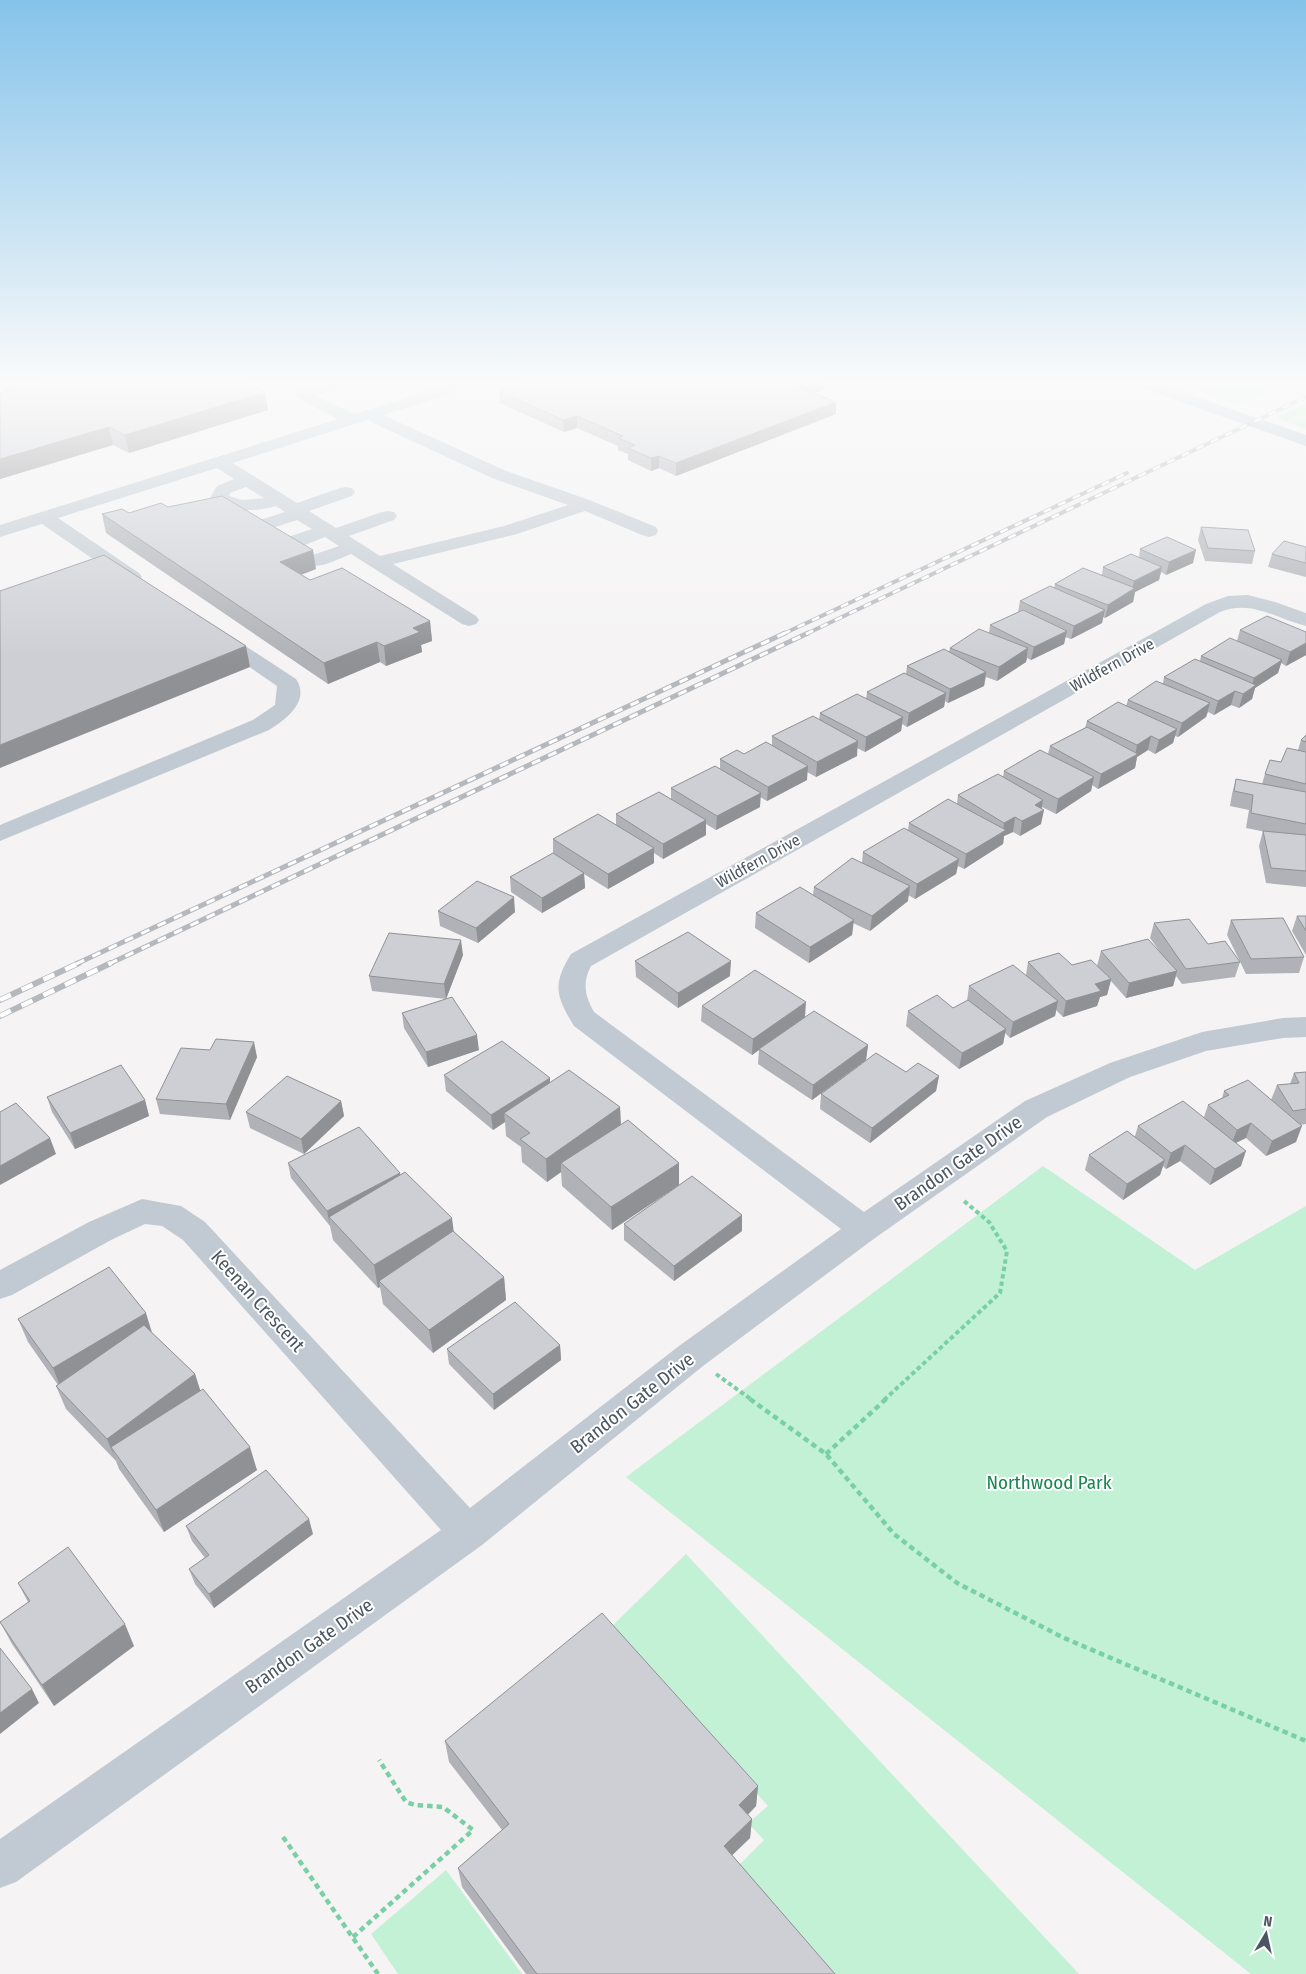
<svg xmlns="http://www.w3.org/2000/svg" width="1306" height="1974" viewBox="0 0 1306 1974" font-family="'Fira Sans Condensed',sans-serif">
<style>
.green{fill:#c3f1d5}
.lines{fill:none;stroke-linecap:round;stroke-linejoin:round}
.path-far2{stroke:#7ad0a6;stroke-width:2;stroke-dasharray:2.5 2;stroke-linecap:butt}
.path-far1{stroke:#7ad0a6;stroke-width:4;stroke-dasharray:4.5 3;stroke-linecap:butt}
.path{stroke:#7ad0a6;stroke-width:4.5;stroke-dasharray:5.5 4;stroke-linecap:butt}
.minor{fill:#c1cad2;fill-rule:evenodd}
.major{fill:#b3c2d1;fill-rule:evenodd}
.rail-far2-casing{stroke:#b5b8bd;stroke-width:4}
.rail-far1-casing{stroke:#b5b8bd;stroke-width:5}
.rail-casing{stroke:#b5b8bd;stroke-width:6}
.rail-far2{stroke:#fff;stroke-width:2.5;stroke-dasharray:8;stroke-linecap:butt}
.rail-far1{stroke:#fff;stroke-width:3;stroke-dasharray:9;stroke-linecap:butt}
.rail{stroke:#fff;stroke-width:4.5;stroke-dasharray:12;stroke-linecap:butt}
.wall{fill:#b0b2b7}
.shaded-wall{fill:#909195}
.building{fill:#cdcfd5;stroke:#909195}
.labels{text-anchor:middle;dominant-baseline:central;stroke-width:4;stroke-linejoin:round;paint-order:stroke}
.street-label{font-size:16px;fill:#4a5661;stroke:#fff}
.near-street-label{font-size:19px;fill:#4a5661;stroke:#fff}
.near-park-label{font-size:19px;fill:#17864f;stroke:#fff}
</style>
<rect width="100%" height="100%" fill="#f5f3f3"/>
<!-- green -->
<g class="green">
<polygon points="1174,383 1289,383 1240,405"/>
<polygon points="1306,403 1306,429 1276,418"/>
<polygon points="1043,1166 1195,1270 1306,1206 1306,1974 1251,1974 626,1477"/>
<polygon points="686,1554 1079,1974 830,1974 737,1867 764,1840 748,1823 768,1806 611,1627"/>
<polygon points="446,1870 522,1974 398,1974 371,1934"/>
</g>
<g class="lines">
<!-- path-far2 -->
<polyline class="path-far2" points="1103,383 1119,388"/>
<!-- path-far1 -->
<g class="path-far1">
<polyline points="716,1374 752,1400"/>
<polyline points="884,1400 1000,1293 1007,1251 989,1222 964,1201"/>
</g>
<!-- path -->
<g class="path">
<polyline points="750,1399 826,1454 894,1534 957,1583 1064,1638 1306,1741"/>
<polyline points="826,1454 886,1399"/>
<polyline points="283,1837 378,1974"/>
<polyline points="353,1937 473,1830 443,1807 415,1805 406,1802 379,1760"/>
</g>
<!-- minor -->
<g class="minor">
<polygon points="0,383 13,383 23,389 44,383 69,383 66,386 21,399 0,388"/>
<path d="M322,383H345L342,386L316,396L354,414L438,388L444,383H461L450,394L383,415L504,470L592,501L656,527L658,531L656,535L649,537L642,535L585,511L517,534L393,564L476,616L479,620L476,624L469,626L462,624L351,554C338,559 321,569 307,565L304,561L307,557L339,546L325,537C311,542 294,552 279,548L277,544L279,540L312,529L297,520L254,534L247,532L245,528L247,524L285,512L276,506C253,512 235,512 213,502L210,498L217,486L234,479L217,468L58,518L139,573L142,577L139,581L132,583L125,581L42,524L0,537V525L338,419L297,398L295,395L297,392ZM367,420L492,478L568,505L504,526L380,556L349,536L394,520L397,516L394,512L388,511L382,512L336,528L309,511L352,496L355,492L352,488L346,487L340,488L297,503L233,463ZM246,487L264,498L242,500L229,496L230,493Z"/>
<path d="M1248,595L1275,602L1306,613V626C1277,619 1251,599 1220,612L591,966C582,983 585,996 594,1012L864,1212L1025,1101L1110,1063L1202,1032L1283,1018L1306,1017V1037L1283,1038L1206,1051L1130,1077L1047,1117L875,1238L703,1366L482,1545L16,1882L0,1888V1839L441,1530L183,1240L162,1226L145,1224L111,1240L12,1295L0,1299V1270L89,1222L142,1199L181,1206L205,1222L470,1508L679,1346L841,1229L574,1026C556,996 552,985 571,954L1206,604L1228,596Z"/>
<path d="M217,630L224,632L296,679C311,701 285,720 269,730L0,841V825L253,720L275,705L277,686L210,640L207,636L210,632Z"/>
</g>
<!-- major -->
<polygon class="major" points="1133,383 1156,383 1306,435 1306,446 1136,386"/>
<defs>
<g id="rail-far2">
<polyline points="783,634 1127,473"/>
<polyline points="806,634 1306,397"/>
</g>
<g id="rail-far1">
<polyline points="76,964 785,633"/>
<polyline points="109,964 808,633"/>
</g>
<g id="rail">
<polyline points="0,1000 79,963"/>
<polyline points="0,1016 111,963"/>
</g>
</defs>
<!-- rail-far2 casing -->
<use href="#rail-far2" class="rail-far2-casing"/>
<!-- rail-far1 casing -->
<use href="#rail-far1" class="rail-far1-casing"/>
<!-- rail casing -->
<use href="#rail" class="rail-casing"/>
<!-- rail-far2 -->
<use href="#rail-far2" class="rail-far2"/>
<!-- rail-far1 -->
<use href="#rail-far1" class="rail-far1"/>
<!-- rail -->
<use href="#rail" class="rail"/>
</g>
<!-- wall -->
<g class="wall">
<polygon points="824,390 813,393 836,402 836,414 676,476 659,468 651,471 628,460 628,454 618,450 618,446 577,428 564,432 500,403 499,391"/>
<polygon points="0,393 268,410 129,453 113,445 0,479"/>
<polygon points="168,507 316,569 301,575 310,580 430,621 432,641 421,645 422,652 386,666 380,662 328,684 106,533 102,514 129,513"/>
<polygon points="1201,527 1255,551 1252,564 1205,561 1198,540"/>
<polygon points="1306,547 1306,577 1268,567 1272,554"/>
<polygon points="1140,549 1193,563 1166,575 1161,572 1159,580 1135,592 1133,602 1105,618 1103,617 1102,623 1071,639 1065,637 1064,644 1031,660 1027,658 1026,662 997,681 986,677 984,686 948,703 945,701 944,707 907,727 902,724 901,731 865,752 857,748 857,756 816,777 807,772 807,780 767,801 760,797 760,807 716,830 706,824 706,835 663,859 654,853 654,863 608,889 584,874 585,888 542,913 511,892 510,877 553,854 553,839 616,825 616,814 671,799 671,788 720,769 720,759 744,754 772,746 772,736 819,720 820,713 866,699 867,692 906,674 907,666 949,652 950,648 989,633 990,625 1018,612 1020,601 1054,588 1055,584 1102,575 1103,567 1139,558"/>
<polygon points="1240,630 1306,632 1306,655 1286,666 1281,663 1278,673 1255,688 1252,699 1239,708 1231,705 1214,715 1208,712 1206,717 1178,737 1175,736 1173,743 1155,754 1148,750 1137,757 1135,768 1098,789 1092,785 1091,791 1056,814 1042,807 1041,824 1020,836 1013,832 1004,836 1003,844 964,869 958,866 956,874 915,899 908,895 908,901 870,931 853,923 852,935 809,963 755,928 756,913 813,895 814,887 862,863 863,852 908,830 909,823 957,804 958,795 1003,777 1004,771 1048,754 1050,746 1085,728 1087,721 1126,706 1128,700 1163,683 1164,677 1200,661 1201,656 1237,641"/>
<polygon points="1306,735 1306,887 1266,883 1259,846 1263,831 1266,832 1246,828 1249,810 1230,806 1232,794 1236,779 1262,784 1265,774 1298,750 1301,740"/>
<polygon points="438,911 515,912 478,943 440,926"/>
<polygon points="1297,916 1306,916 1306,955 1292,931"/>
<polygon points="1231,920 1304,957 1299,973 1246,974 1227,935"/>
<polygon points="1154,923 1208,944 1240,962 1235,977 1182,984 1176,976 1173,986 1126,998 1111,981 1107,995 1100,997 1097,1006 1063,1017 1056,1010 1055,1016 1010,1038 1005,1033 1003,1044 959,1069 906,1026 908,1011 953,1008 967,1001 969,986 1026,975 1028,962 1072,965 1097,966 1101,951 1160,952 1150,938"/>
<polygon points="463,955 446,999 479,1050 428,1067 404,1028 402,1013 446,999 372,991 369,976"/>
<polygon points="635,961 730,976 678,1008 636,977"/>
<polygon points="702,1006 805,1017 868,1045 866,1060 812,1100 758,1064 759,1050 752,1055 701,1021"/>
<polygon points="257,1057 230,1120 160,1114 156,1099"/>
<polygon points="906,1072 939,1076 936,1091 870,1143 820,1109 821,1094"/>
<polygon points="1306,1072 1306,1124 1300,1125 1296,1142 1266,1156 1246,1138 1236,1143 1241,1166 1210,1185 1180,1161 1166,1169 1163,1166 1160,1175 1123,1200 1085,1170 1089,1155 1135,1136 1138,1126 1204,1117 1208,1105 1222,1098 1224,1091 1271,1100 1277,1085 1290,1084 1294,1073"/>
<polygon points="444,1075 550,1078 550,1083 620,1107 621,1125 679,1163 679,1185 612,1230 562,1186 561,1172 547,1182 522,1162 521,1147 506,1136 505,1122 493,1130 446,1091"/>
<polygon points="47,1097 145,1100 149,1116 75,1149 52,1112"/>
<polygon points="341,1101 344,1116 304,1154 250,1128 246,1112"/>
<polygon points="288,1163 400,1175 453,1231 504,1277 506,1300 433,1353 383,1304 380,1287 378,1288 333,1240 330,1226 291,1178"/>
<polygon points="742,1215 742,1231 674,1281 624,1240 624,1224"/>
<polygon points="18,1319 152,1333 195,1374 200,1390 257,1470 164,1532 119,1469 116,1461 66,1409 56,1386 58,1385 28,1342"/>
<polygon points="560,1345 561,1360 494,1410 449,1364 447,1349"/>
<polygon points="186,1526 313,1534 214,1608 195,1584 189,1569 205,1558 192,1541"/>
<polygon points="18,1583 134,1646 54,1706 12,1644 0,1622 28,1602"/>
<polygon points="445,1741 758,1786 756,1806 748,1815 752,1819 750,1838 732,1855 835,1974 526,1974 462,1887 458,1868 502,1830 449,1762"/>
</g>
<!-- shaded-wall -->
<g class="shaded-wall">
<polygon points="809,383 824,383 824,390 796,399 796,387"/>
<polygon points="265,392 268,410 129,453 125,435"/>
<polygon points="836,402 836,414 676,476 676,463"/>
<polygon points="577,416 577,428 564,432 563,420"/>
<polygon points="109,427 113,445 0,479 0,459"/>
<polygon points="659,456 659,468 651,471 651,458"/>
<polygon points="313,550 316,569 284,581 280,562"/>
<polygon points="1196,550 1193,563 1166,575 1169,562"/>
<polygon points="1162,567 1159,580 1135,592 1133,602 1105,618 1108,605 1132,590 1134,581"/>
<polygon points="1105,610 1102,623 1071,639 1074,626"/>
<polygon points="430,621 432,641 421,645 422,652 386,666 384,646 413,628"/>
<polygon points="1067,631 1064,644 1031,660 1034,647"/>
<polygon points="377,642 380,662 328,684 324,663"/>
<polygon points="1306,643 1306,655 1286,666 1290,652"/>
<polygon points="246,646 250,667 0,768 0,745"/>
<polygon points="1028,648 1026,662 997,681 999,667"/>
<polygon points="1282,660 1278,673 1255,688 1252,699 1239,708 1243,694 1251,689 1254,678"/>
<polygon points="986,672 984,686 948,703 950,689"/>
<polygon points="1235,691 1231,705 1214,715 1218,701"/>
<polygon points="946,693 944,707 907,727 909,713"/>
<polygon points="1210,703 1206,717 1178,737 1182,723"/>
<polygon points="903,717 901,731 865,752 866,737"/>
<polygon points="1177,729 1173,743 1155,754 1159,740"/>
<polygon points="1151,736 1148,750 1137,757 1135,768 1098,789 1101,774 1135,756 1137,745"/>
<polygon points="858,741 857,756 816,777 817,762"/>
<polygon points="808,766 807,780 767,801 768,787"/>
<polygon points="1094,777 1091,791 1056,814 1058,799"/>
<polygon points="761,793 760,807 716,830 717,816"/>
<polygon points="1043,800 1041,811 1044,810 1041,824 1020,836 1022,821 1035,805"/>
<polygon points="1015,817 1013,832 1004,836 1003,844 964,869 966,854 1003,832 1004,823"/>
<polygon points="706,820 706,835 663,859 663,844"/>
<polygon points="654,848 654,863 608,889 608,874"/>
<polygon points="959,859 956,874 915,899 917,884"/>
<polygon points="584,873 585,888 542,913 542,898"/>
<polygon points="910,886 908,901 870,931 872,916"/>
<polygon points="514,897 515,912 478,943 476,928"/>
<polygon points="854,920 852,935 809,963 810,947"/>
<polygon points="461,940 463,955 446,999 444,984"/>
<polygon points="731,961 730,976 678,1008 678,993"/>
<polygon points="1177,971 1173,986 1126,998 1129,983"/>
<polygon points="1111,979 1107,995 1100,997 1097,1006 1063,1017 1066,1001 1095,984"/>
<polygon points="1058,1001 1055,1016 1010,1038 1013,1022"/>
<polygon points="806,1002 805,1017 759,1049 759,1050 752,1055 753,1039"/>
<polygon points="1006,1029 1003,1044 959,1069 962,1053"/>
<polygon points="477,1035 479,1050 428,1067 426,1052"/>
<polygon points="254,1042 257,1057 230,1120 226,1104"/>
<polygon points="868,1045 866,1060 812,1100 813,1085"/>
<polygon points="939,1076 936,1091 870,1143 872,1128"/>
<polygon points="550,1078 550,1094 504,1113 505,1122 493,1130 491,1115"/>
<polygon points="145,1100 149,1116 75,1149 70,1133"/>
<polygon points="341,1101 344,1116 304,1154 301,1139"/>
<polygon points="620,1107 621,1130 561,1163 561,1172 547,1182 546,1159"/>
<polygon points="1251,1123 1246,1138 1231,1145 1237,1130"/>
<polygon points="1302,1126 1296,1142 1266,1156 1272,1141"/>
<polygon points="50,1138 56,1154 0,1185 0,1166"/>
<polygon points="1185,1145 1180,1161 1166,1169 1171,1153"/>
<polygon points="1246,1151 1241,1166 1210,1185 1215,1169"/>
<polygon points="1165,1160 1160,1175 1123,1200 1127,1184"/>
<polygon points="679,1163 679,1185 612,1230 611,1207"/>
<polygon points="400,1173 402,1188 329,1217 330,1226 327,1211"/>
<polygon points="742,1215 742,1231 674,1281 674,1266"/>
<polygon points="452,1218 455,1241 379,1281 380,1287 378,1288 374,1265"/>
<polygon points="504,1277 506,1300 433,1353 429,1330"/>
<polygon points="146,1313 153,1336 62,1391 53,1368"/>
<polygon points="560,1345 561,1360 494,1410 493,1394"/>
<polygon points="195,1374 202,1396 111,1447 116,1461 107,1439"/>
<polygon points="250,1447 257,1470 164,1532 156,1510"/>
<polygon points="309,1519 313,1534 214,1608 209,1594"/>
<polygon points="125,1624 134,1646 54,1706 42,1685"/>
<polygon points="32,1689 39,1703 0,1734 0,1713"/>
<polygon points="758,1786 756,1806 737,1825 739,1805"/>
<polygon points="752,1819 750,1838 722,1865 724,1846"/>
</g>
<!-- building -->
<g class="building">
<polygon points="39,383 245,383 265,392 125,435 109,427 0,459 0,393"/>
<polygon points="525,383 809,383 796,387 836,402 676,463 659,456 651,458 628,448 635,445 618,438 623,436 577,416 563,420 499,391"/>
<polygon points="222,496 313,550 280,562 310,580 342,568 430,621 413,628 420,632 384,646 377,642 324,663 102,514 122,509 129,513 161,503 168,507"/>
<polygon points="1201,527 1248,530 1255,551 1208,548"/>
<polygon points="1167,537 1196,550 1169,562 1140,549"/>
<polygon points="1284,541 1306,547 1306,563 1272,554"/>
<polygon points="1131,554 1162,567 1134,581 1103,567"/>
<polygon points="104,555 246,646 0,745 0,591"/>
<polygon points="1083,568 1135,588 1108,605 1055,584"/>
<polygon points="1050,586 1105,610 1074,626 1020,601"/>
<polygon points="1023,610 1067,631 1034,647 990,625"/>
<polygon points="1267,616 1306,632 1306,643 1290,652 1240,630"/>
<polygon points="979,629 1028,648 999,667 950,648"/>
<polygon points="1230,638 1282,660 1254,678 1201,656"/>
<polygon points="944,649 986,672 950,689 907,666"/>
<polygon points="1195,659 1256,685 1243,694 1235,691 1218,701 1164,677"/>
<polygon points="904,673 946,693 909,713 867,692"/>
<polygon points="1156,681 1210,703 1182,723 1128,700"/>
<polygon points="857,694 903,717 866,737 820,713"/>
<polygon points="1118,702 1177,729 1159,740 1151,736 1137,745 1087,721"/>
<polygon points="813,716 858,741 817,762 772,736"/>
<polygon points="1087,727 1138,754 1101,774 1050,746"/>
<polygon points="1306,735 1306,742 1301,740"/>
<polygon points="766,742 808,766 768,787 720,759 737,750 744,754"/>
<polygon points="1287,748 1306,752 1306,784 1265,774 1270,760 1281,762"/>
<polygon points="1040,750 1094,777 1058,799 1004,771"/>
<polygon points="715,766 761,793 717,816 671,788"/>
<polygon points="998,774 1043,800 1035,805 1044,810 1022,821 1015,817 1004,823 958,795"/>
<polygon points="1236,779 1306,792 1306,824 1251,813 1253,795 1234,791"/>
<polygon points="659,792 706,820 663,844 616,814"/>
<polygon points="948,799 1006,830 966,854 909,823"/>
<polygon points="598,814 654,848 608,874 553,839"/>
<polygon points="904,828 959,859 917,884 863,852"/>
<polygon points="1263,831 1306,835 1306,871 1271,868"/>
<polygon points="553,853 584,873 542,898 510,877"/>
<polygon points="852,858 910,886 872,916 814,887"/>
<polygon points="477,881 514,897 476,928 438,911"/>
<polygon points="800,887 854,920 810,947 756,913"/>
<polygon points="1297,916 1306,916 1306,931"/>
<polygon points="1283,918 1304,957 1251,959 1231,920"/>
<polygon points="1189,919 1208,944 1225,941 1240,962 1186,969 1154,923"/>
<polygon points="688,932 731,961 678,993 635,961"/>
<polygon points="389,933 461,940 444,984 369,976"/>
<polygon points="1148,939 1177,971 1129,983 1101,951"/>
<polygon points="1059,953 1072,965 1091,960 1111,979 1095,984 1101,991 1066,1001 1028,962"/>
<polygon points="1013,965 1058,1001 1013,1022 969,986"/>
<polygon points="755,970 806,1002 753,1039 702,1006"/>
<polygon points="937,995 953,1008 968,1000 1006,1029 962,1053 908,1011"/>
<polygon points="452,997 477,1035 426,1052 402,1013"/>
<polygon points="814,1011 868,1045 813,1085 759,1049"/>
<polygon points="216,1039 254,1042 226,1104 156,1099 181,1048 210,1050"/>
<polygon points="502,1041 550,1078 491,1115 444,1075"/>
<polygon points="876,1053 906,1072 918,1063 939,1076 872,1128 821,1094"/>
<polygon points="121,1065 145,1100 70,1133 47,1097"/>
<polygon points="569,1070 620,1107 546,1159 520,1139 530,1133 504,1113"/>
<polygon points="1306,1072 1306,1109 1293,1111 1277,1085 1299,1083 1294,1073"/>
<polygon points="287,1076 341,1101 301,1139 246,1112"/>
<polygon points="1248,1080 1302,1126 1272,1141 1251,1123 1237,1130 1208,1105 1229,1095 1224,1091"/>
<polygon points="1183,1101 1246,1151 1215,1169 1185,1145 1171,1153 1138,1126"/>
<polygon points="16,1103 50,1138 0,1166 0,1112"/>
<polygon points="628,1120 679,1163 611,1207 561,1163"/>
<polygon points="359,1127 400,1173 327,1211 288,1163"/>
<polygon points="1127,1131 1165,1160 1127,1184 1089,1155"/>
<polygon points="405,1172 452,1218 374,1265 329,1217"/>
<polygon points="692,1176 742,1215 674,1266 624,1224"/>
<polygon points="453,1231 504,1277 429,1330 379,1281"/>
<polygon points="109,1267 146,1313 53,1368 18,1319"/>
<polygon points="515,1302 560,1345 493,1394 447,1349"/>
<polygon points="144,1325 195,1374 107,1439 56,1386"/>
<polygon points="203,1389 250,1447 156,1510 111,1447"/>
<polygon points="266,1470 309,1519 209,1594 189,1569 209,1555 186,1526"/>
<polygon points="68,1547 125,1624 42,1685 0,1622 30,1601 18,1583"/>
<polygon points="602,1613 758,1786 739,1805 752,1819 724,1846 835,1974 537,1974 458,1868 509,1824 445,1741"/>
<polygon points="0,1648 32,1689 0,1713"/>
</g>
<!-- sky -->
<linearGradient id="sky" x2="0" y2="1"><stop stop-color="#85c3ea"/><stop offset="0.58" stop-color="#fafafa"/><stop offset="1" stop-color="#fafafa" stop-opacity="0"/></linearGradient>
<rect width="1306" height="659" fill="url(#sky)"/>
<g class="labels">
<!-- street labels -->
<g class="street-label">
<text transform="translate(1112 665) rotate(-29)">Wildfern Drive</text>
<text transform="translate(758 861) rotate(-29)">Wildfern Drive</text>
</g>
<!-- near-street labels -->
<g class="near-street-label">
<text transform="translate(958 1163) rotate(-35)">Brandon Gate Drive</text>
<text transform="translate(258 1301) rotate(48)">Keenan Crescent</text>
<text transform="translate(632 1403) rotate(-38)">Brandon Gate Drive</text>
<text transform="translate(309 1646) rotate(-35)">Brandon Gate Drive</text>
</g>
<!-- near-park labels -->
<g class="near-park-label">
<text x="1049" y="1482">Northwood Park</text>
</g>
</g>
<!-- north arrow -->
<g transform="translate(1266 1934) rotate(9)" stroke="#ffffff" stroke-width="4" paint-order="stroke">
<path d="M0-4L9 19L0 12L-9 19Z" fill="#4a5661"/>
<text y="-8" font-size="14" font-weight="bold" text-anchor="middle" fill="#4a5661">N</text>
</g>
</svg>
